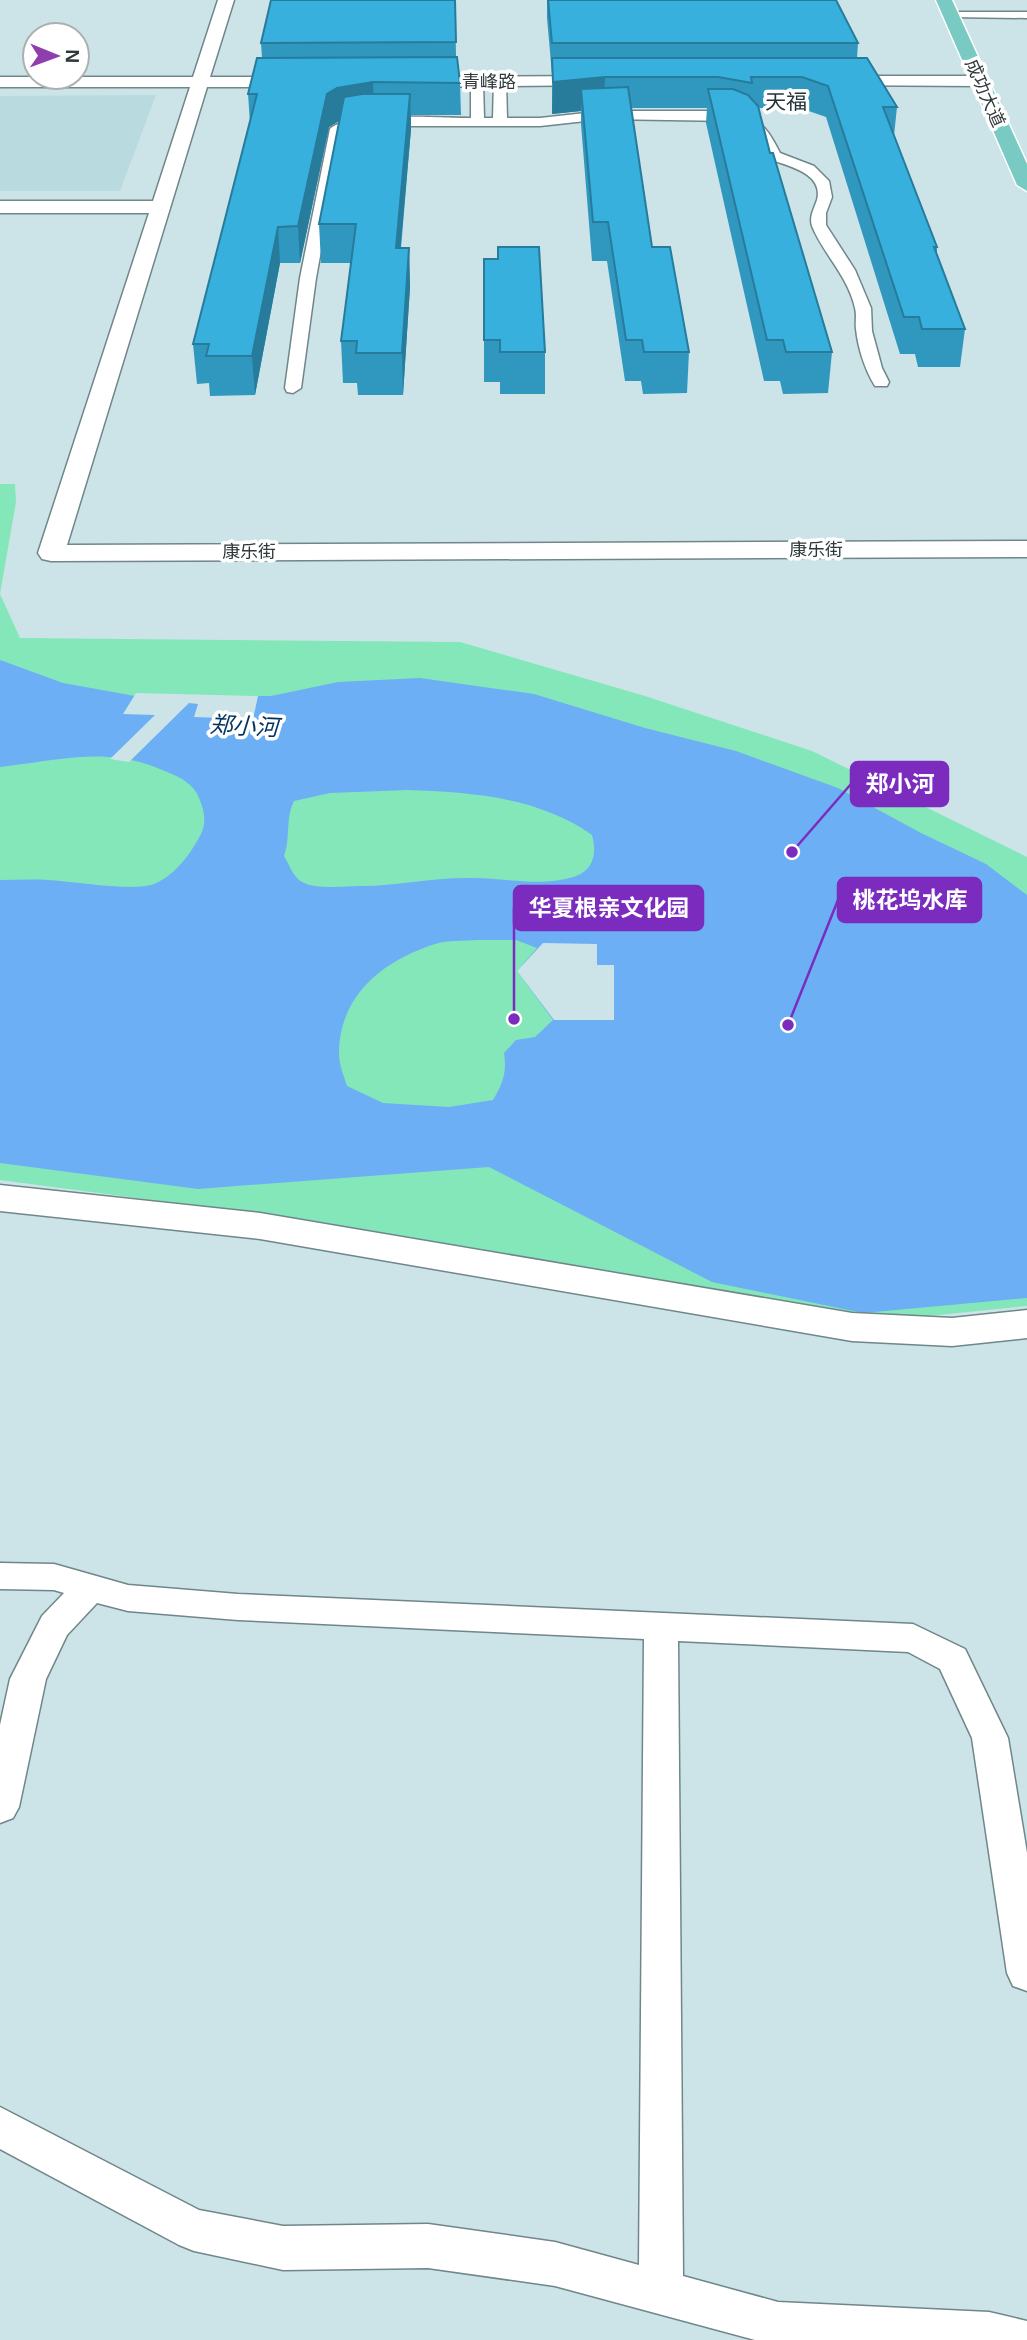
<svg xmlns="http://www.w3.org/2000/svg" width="1027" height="2340" viewBox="0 0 1027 2340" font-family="Arial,'Noto Sans SC',sans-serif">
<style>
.built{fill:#b9dadf}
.green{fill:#83e7ba}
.water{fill:#6caff5;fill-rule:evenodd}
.pier{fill:#cce4e8}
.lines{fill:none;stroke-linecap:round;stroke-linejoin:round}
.service-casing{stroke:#708689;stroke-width:3}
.minor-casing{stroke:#708689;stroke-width:3}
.primary-casing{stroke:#fff;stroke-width:3}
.service{fill:#fff;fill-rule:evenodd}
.minor{fill:#fff;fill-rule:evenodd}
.primary{fill:#79cac3;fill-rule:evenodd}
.wall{fill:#3097bf}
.shaded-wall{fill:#277b9b}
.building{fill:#38b0de;stroke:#277b9b;stroke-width:2}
.labels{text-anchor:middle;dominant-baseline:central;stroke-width:7;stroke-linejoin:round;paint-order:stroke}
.far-street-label{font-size:18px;fill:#2f393a;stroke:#fff}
.far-quarter-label{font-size:21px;fill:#213437;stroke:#fff}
.water-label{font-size:23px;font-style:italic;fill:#00345f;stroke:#fff}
.leader{fill:none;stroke:#7b2cbf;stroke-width:2.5}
.callout-dot{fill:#7b2cbf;stroke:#fff;stroke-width:2.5}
.callout{fill:#7b2cbf;stroke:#7b2cbf;stroke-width:2.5}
.callout-label{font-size:23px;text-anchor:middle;font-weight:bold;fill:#fff}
</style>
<rect width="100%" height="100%" fill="#cce4e8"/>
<!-- built -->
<polygon class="built" points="156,95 120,191 0,191 0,96"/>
<!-- green -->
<polygon class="green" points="0,484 15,484 16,502 0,594 20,638 460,642 645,696 812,751 1027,857 1027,1306 878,1321 581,1266 280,1217 0,1180"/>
<!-- water -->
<path class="water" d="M0,660L63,683L135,696H271L338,682L420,678L534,694L645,728L736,751L838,788L921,833L986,864L1027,895V1298L863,1313L712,1282L489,1167L198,1189L0,1163V880C16,880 32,879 48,880C72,881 134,892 154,884C176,875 191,853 201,834C207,821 204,810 199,798C194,784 180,777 167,772C108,745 62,760 0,767ZM407,790C470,792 539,797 592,835C597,853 594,871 573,877C541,887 505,878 472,878C434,877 398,886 361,886C345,886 316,890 302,882C293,877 289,864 284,856C291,837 285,819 294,801L330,793ZM478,940H516L537,948L517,971L553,1020L535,1037L516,1040L504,1053C507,1072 503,1083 493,1100L449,1107L383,1103L347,1086C344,1076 339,1065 339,1054C339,996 382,961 435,944C447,940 464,941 478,940Z"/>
<!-- pier -->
<g class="pier">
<polygon points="136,693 258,696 253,719 194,717 198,704 189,703 129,762 110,759 155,715 123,714"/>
<polygon points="543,943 597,944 597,965 614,965 614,1020 554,1020 517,971"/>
</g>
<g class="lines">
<defs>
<g id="service">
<polygon points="946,12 1027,12 1027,18 950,17 944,14"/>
<path d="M500,77L506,81L507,118H540L604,111H716C754,115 763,119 780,153L814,166L829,181L832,197L826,213V225L855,270L871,308L872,331L882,368L889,382L887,386H875C865,370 858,348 856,329C855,322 857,315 855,308C848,276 822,252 812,226C809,217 814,209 817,200C824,173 788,166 769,159C756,137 758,130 732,121L604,119L540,126H363L343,130L316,278L301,388L293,393L287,392L285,388L300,278L330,129C346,111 444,118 471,118V82L477,78L483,82L484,118H493L494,81Z"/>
<polygon points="0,1563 54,1564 128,1585 238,1594 913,1624 965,1649 1008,1738 1027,1853 1027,1991 1013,1986 1007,1973 972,1738 940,1669 908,1652 678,1641 683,2276 778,2302 989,2312 1027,2321 1027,2340 755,2340 555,2286 428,2268 283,2270 194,2251 179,2245 0,2149 0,2107 199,2210 283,2226 428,2224 555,2242 639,2265 644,1639 238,1620 128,1611 97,1603 67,1635 46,1679 19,1807 13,1818 0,1823 0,1725 10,1679 42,1616 64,1593 54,1590 0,1589"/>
</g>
<g id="minor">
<polygon points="218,0 234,0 210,77 305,77 314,82 305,87 207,87 67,545 1027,541 1027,557 51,561 42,559 38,553 149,213 0,213 0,201 153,201 190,87 0,87 0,77 193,77"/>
<polygon points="606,76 615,81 612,85 407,87 398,82 407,77"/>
<polygon points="830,76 979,76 988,81 979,86 824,85 821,81"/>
<polygon points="0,1185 260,1213 852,1313 952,1318 1027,1310 1027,1338 952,1346 852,1341 260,1239 0,1211"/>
</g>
<polygon id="primary" points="936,0 952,0 1027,164 1027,191 1017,185"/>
</defs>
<!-- service casing -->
<use href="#service" class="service-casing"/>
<!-- minor casing -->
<use href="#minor" class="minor-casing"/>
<!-- primary casing -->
<use href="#primary" class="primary-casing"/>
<!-- service -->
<use href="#service" class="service"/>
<!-- minor -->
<use href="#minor" class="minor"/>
<!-- primary -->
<use href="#primary" class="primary"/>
</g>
<!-- wall -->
<g class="wall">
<polygon points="455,0 456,57 460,83 461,115 411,115 411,129 401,248 409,248 410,287 403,395 358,395 357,383 343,383 341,341 351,263 321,263 319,224 339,121 329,127 300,263 280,263 255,395 210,396 209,383 197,384 193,344 250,123 248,94 262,58 261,43"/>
<polygon points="547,0 836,0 858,43 857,58 897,107 894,136 937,247 937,254 965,329 960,367 918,367 915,354 900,354 826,117 800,108 759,108 770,153 832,352 828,393 783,394 780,381 764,381 706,123 707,108 631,108 652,247 689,352 687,393 643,394 641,381 625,381 607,261 592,261 581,124 581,111 552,114 552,74 547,18"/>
<polygon points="484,259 545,352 545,394 500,394 500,382 484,382"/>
</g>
<!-- shaded-wall -->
<g class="shaded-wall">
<polygon points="605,77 604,108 581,89 581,111 552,114 553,82"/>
<polygon points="373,82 374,115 339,121 329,127 300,263 298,226 327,94 337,88"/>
<polygon points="410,94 411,129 397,287 396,248"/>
<polygon points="278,227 280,263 255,395 252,356"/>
<polygon points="409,248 410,287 403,395 402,353"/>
</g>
<!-- building -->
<g class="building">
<polygon points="271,0 455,0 456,42 261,43"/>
<polygon points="548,0 836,0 858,43 552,43"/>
<polygon points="457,57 460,83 373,82 337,88 327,94 298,226 278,227 252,356 206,356 209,344 193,344 257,94 248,94 257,58"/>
<polygon points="552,58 867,58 897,107 883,107 937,247 934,247 965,329 922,329 919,317 904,317 828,86 802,77 751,77 752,83 718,77 605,77 553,82"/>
<polygon points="628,87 652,247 670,247 689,352 644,352 642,340 626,340 608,222 593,222 581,89"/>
<polygon points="708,89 733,89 748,95 758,106 770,153 773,153 832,352 786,352 783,340 767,340"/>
<polygon points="362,94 410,94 396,248 409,248 402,353 356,353 357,341 341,341 356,224 319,224 344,97"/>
<polygon points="498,247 539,247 545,352 500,352 500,340 484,340 484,259 498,259"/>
</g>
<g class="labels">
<!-- far-street labels -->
<g class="far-street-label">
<text x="489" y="82">青峰路</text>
<text transform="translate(985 93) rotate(66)">成功大道</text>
<text x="816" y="550">康乐街</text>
<text x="249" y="552">康乐街</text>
</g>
<!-- far-quarter labels -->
<g class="far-quarter-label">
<text x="786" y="101">天福</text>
</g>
<!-- water labels -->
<g class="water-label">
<text transform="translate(244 726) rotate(3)">郑小河</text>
</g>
</g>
<!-- callouts -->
<path class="leader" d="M792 852L851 784M788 1025L838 900M514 1019L514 908"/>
<g class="callout-dot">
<circle cx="792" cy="852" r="7"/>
<circle cx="788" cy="1025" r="7"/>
<circle cx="514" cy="1019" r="7"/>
</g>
<g class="callout">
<rect x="851" y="762" width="97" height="44" rx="7"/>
<rect x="838" y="878" width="143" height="44" rx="7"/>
<rect x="514" y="886" width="189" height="44" rx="7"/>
</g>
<g class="callout-label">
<text x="900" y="792">郑小河</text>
<text x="910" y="908">桃花坞水库</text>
<text x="609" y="916">华夏根亲文化园</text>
</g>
<!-- north arrow -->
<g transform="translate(56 56) rotate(91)"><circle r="33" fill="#ffffff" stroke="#acb0b0" stroke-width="2"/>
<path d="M0-5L12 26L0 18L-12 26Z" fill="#8f3ead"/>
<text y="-10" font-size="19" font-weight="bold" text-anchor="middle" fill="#2f393a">N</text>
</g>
</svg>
